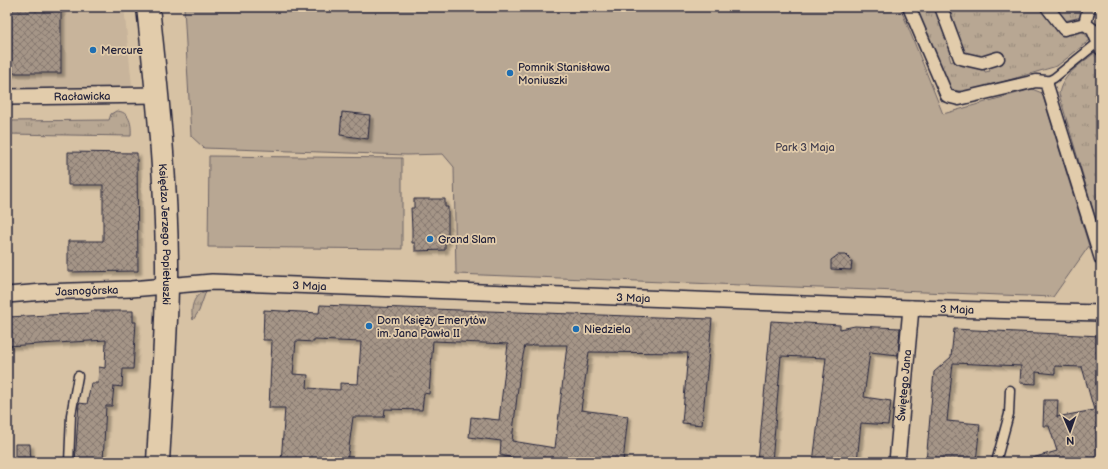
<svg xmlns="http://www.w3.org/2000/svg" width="1108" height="469" viewBox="0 0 1108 469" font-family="'Balsamiq Sans',sans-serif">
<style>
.built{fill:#c8b49b}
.grass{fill:url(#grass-tufts);stroke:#6d6467}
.park{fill:#b8a793;stroke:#6d6467}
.building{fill:url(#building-cross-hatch);stroke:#22223b;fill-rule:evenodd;filter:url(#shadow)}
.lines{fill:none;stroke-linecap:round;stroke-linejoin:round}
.service-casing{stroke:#22223b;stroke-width:11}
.pedestrian-casing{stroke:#22223b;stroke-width:15}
.minor-casing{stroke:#22223b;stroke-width:18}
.secondary-casing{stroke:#22223b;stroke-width:25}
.service{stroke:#e2ccab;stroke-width:8}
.pedestrian{stroke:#e2ccab;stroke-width:12}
.minor{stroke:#e2ccab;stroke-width:15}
.secondary{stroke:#e2ccab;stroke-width:22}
.poi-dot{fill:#1f6fb2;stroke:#e2ccab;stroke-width:1.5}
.labels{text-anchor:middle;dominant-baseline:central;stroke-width:3.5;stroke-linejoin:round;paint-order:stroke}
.poi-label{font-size:11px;fill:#22223b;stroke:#e2ccab;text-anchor:start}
.street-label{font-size:11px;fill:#22223b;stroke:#e2ccab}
.park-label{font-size:11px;fill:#403d4d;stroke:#e2ccab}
</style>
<defs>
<pattern id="grass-tufts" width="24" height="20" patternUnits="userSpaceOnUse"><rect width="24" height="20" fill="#b8a793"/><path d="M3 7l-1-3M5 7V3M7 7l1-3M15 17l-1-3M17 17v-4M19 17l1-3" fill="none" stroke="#958879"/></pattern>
<pattern id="building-cross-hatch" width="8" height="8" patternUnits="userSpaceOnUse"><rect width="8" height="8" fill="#a59587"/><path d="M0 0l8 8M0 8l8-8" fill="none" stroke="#867970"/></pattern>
<filter id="shadow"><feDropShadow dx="3.5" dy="3.5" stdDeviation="1" flood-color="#0004"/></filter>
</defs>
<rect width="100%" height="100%" fill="#d7c2a4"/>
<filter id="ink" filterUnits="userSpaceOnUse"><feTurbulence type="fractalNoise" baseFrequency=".025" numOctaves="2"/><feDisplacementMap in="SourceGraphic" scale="8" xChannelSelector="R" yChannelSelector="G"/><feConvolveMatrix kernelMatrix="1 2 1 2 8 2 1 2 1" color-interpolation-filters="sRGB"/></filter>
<g filter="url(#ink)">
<!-- built -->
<polygon class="built" points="7,7 124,7 132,86 7,97"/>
<!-- grass -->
<g class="grass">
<path d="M916,7H936L954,53L949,55L951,62L955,60L984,69L985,72L990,71C987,59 974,57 964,54L946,7H1044L1056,24L1062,36L1079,30L1084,33L1090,40L1057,66L968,92L953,90L947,86Z"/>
<polygon points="1054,7 1084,7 1081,17 1064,21"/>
<path d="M1097,51L1101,62V229L1099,230L1059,94C1062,74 1083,63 1097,51Z"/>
<path d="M116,111C130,111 132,125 131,136L7,134V121L109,120L111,114Z"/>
<path d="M206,291L199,311L193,320C190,309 193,294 206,291Z"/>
</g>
<!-- park -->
<g class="park">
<polygon points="184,7 900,7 943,114 1032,89 1042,93 1089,246 1053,297 456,274 454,167 443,154 407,155 204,148 191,136"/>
<polygon points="209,156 402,158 402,249 208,247"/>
</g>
<!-- building -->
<g class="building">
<rect x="7" y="7" width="54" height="66"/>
<polygon points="342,112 370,115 368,139 340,135"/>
<polygon points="68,152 137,153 138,271 68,272 68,241 103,241 103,185 68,185"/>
<polygon points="414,199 445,199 445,207 448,207 448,242 445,242 445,250 415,251 415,243 412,243 412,229 411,208 414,208"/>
<polygon points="838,255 846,255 852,261 851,270 831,269 831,260"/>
<path d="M320,305L712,319L702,425L682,423L688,353L589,352L581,410L628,416L623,462H532L500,455L501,441L469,437L471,417L499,420L508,344L433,341L429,394L424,393L422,410L385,409L384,417H353L347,462H311L296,460V462H281L285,408H269L272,340H263L264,310L319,313ZM314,340L361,342L358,384L340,383V390L307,388L308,375L293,374L296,341L314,342ZM532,345H567L555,448L512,441L520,370L525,346H531Z"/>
<polygon points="91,311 133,311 133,322 136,322 133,369 123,369 122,387 114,386 112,406 106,406 103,462 75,462 79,403 87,404 91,383 98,383 99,367 105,368 106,340 7,346 7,317 91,313"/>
<polygon points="771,321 840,325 840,329 855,326 900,328 898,355 870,352 864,397 891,401 888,425 861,423 857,462 813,462 826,358 781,356 772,462 758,462"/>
<polygon points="954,329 1101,336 1101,460 1095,462 1033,462 1032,458 1057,451 1049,426 1043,426 1044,400 1058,400 1057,417 1094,410 1082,367 1055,366 1055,374 1036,372 1036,384 1020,383 1021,366 953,363 947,421 980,424 976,462 926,462 934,372 951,357"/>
<polygon points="15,444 30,444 31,462 15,462"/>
</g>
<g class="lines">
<defs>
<g id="service">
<polyline points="1046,82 1054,78 1101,40"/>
<polyline points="69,462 71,415 78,376"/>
<polyline points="996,462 1009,414 1010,390"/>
</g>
<g id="pedestrian">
<polyline points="909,7 947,96 959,99 1036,81 1046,82 1101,259"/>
<polyline points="941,7 960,58 982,63 998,58"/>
<polyline points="1047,7 1064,29 1085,24"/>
<polyline points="1089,7 1085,24 1093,30 1101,49"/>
</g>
<g id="minor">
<path id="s1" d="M7,97L158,95"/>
<path id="s2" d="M7,295L43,292L131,289L212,282L911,308L1101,313"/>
<path id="s3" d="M897,462L911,308"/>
</g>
<g id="secondary">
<path id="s4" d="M148,7C158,100 168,194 167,287C166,345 161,404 158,462"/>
</g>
</defs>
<!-- service casing -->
<use href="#service" class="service-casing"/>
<!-- pedestrian casing -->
<use href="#pedestrian" class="pedestrian-casing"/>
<!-- minor casing -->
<use href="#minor" class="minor-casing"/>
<!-- secondary casing -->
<use href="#secondary" class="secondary-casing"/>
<!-- service -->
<use href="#service" class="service"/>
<!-- pedestrian -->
<use href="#pedestrian" class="pedestrian"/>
<!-- minor -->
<use href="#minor" class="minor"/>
<!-- secondary -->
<use href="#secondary" class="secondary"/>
</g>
</g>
<!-- markers -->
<g class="poi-dot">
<circle cx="93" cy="50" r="4"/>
<circle cx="510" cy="73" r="4"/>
<circle cx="430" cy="239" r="4"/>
<circle cx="369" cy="326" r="4"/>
<circle cx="576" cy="329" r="4"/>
</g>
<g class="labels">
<!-- poi labels -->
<g class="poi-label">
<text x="101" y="50">Mercure</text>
<text x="518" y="67">Pomnik Stanisława<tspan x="518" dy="13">Moniuszki</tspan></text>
<text x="438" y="239">Grand Slam</text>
<text x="377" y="320">Dom Księży Emerytów<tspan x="377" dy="13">im. Jana Pawła II</tspan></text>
<text x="584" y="329">Niedziela</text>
</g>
<!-- street labels -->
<g class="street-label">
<text stroke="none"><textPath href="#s1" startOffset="75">Racławicka</textPath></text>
<text stroke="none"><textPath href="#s4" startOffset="228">Księdza Jerzego Popiełuszki</textPath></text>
<text stroke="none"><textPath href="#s2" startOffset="303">3 Maja</textPath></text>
<text stroke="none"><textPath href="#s2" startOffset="80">Jasnogórska</textPath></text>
<text stroke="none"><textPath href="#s2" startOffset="627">3 Maja</textPath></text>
<text stroke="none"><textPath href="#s2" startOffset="951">3 Maja</textPath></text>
<text stroke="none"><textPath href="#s3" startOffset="77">Świętego Jana</textPath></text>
</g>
<!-- park labels -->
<g class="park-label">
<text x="805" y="147">Park 3 Maja</text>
</g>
</g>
<!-- margin -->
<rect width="1108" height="469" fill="none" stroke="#e2ccab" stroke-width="24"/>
<rect x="12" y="12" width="1084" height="445" fill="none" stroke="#22223b" stroke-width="1.5" filter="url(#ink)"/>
<!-- north arrow -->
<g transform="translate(1070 431) rotate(178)" stroke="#e2ccab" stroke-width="3" paint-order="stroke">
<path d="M0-3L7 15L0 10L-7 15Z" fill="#22223b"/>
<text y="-6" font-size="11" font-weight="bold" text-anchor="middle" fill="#22223b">N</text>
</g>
</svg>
